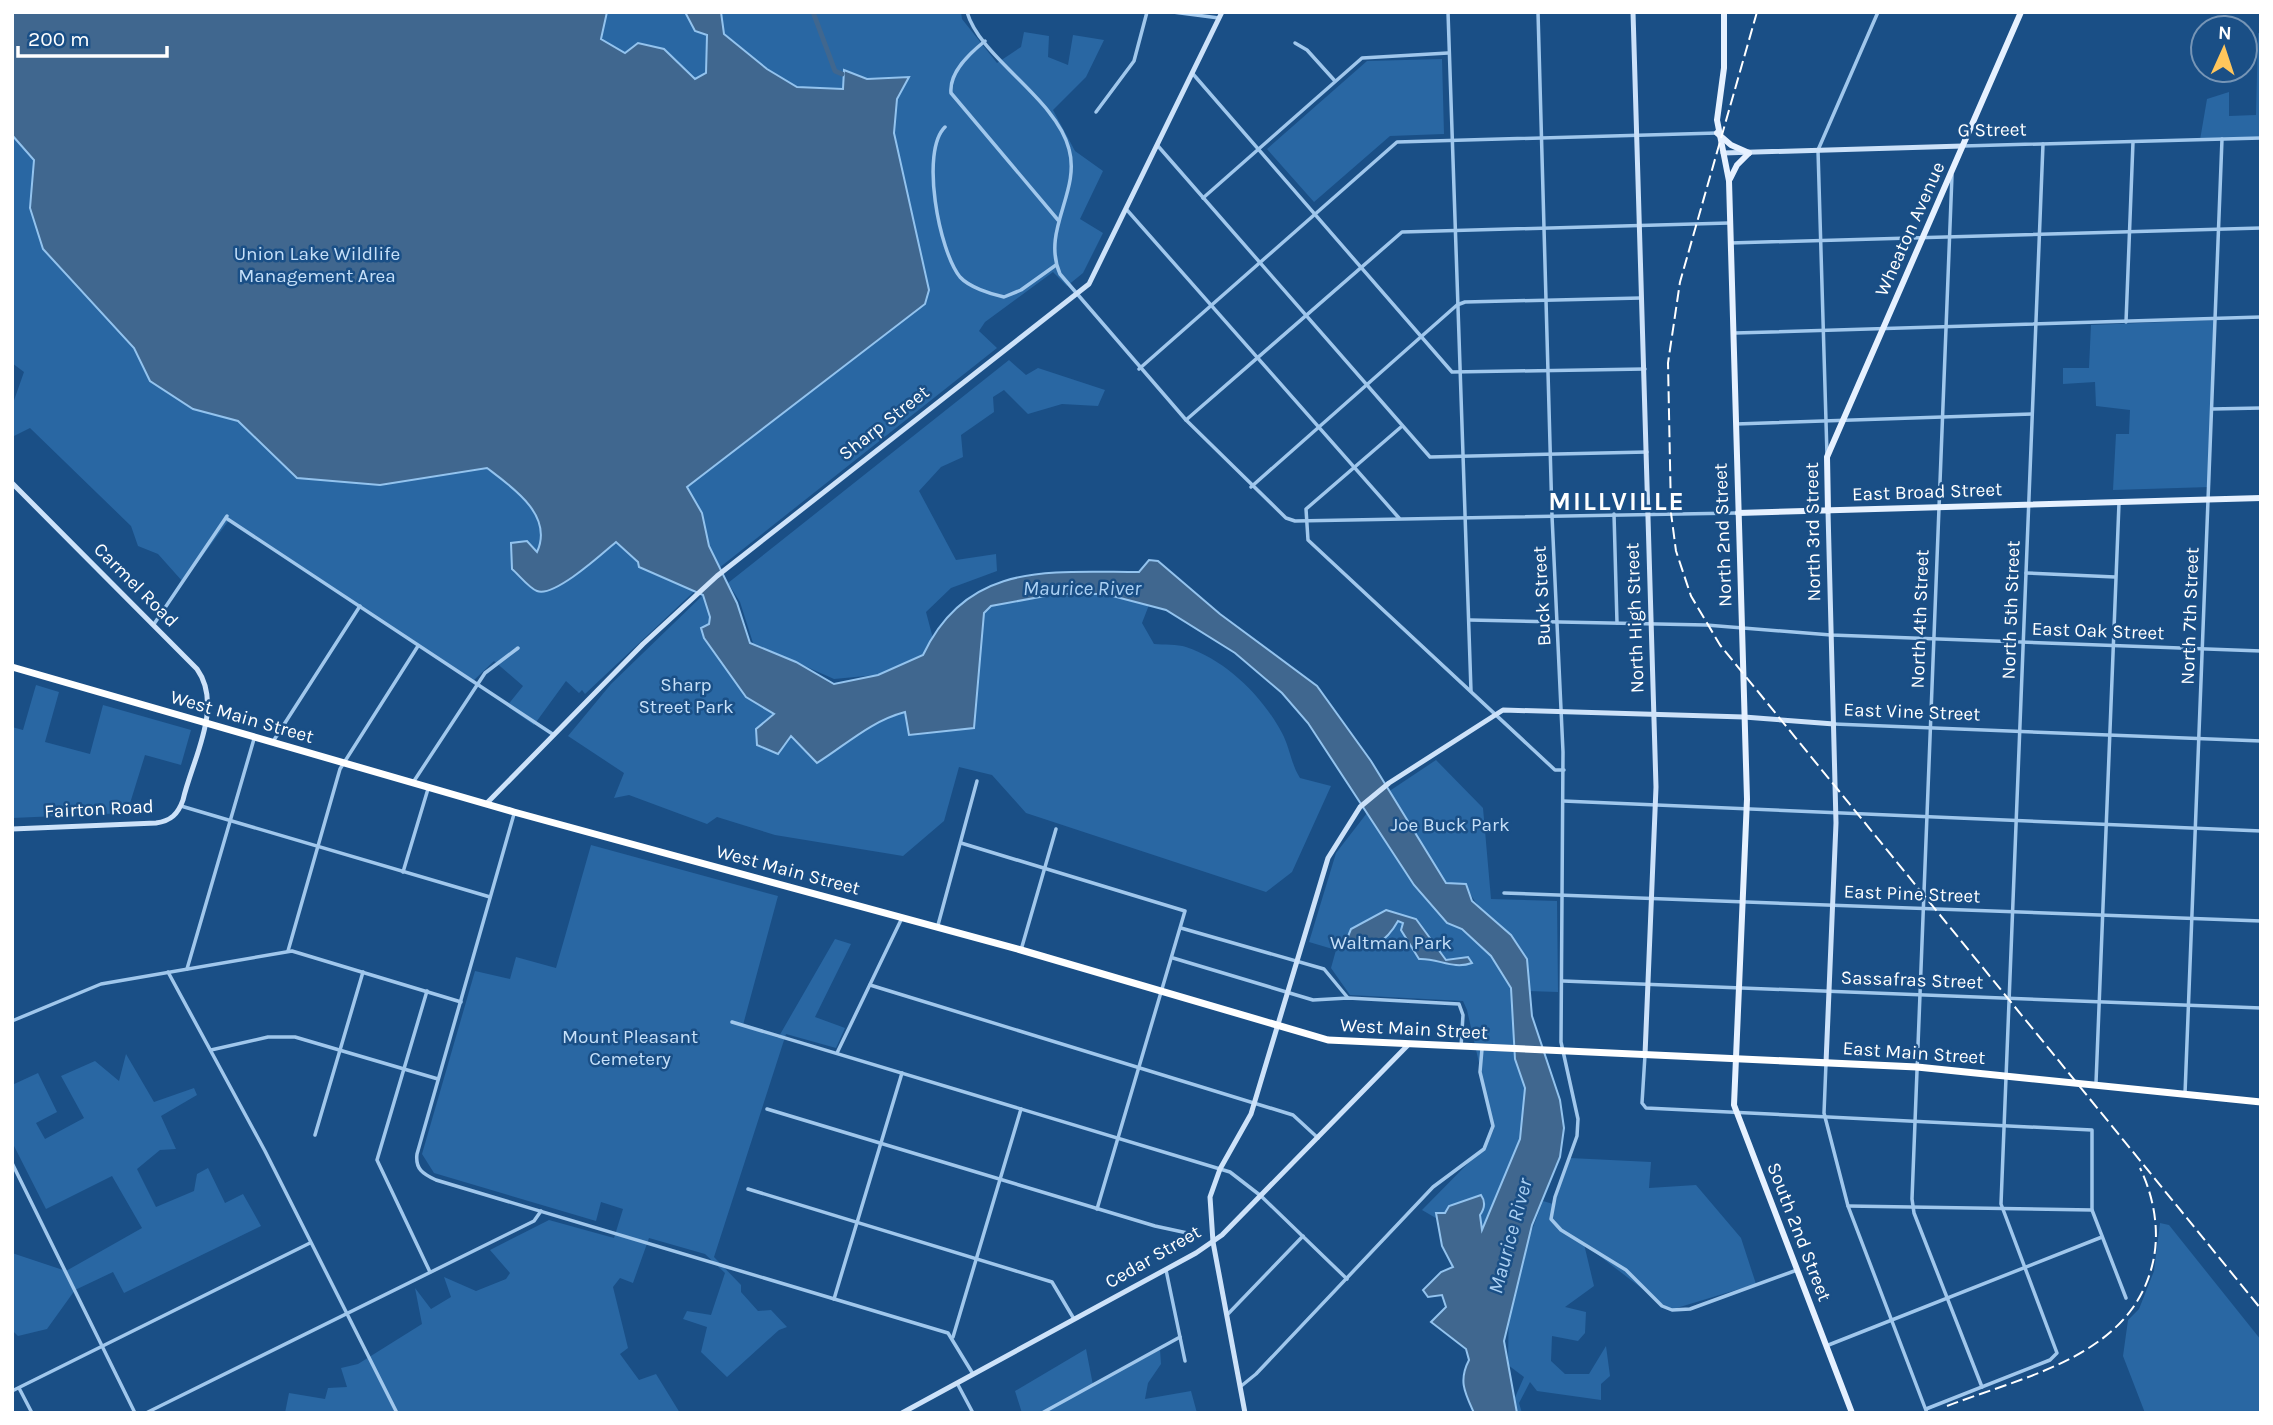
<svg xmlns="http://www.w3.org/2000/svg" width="2273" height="1425" viewBox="0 0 2273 1425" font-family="Karla,sans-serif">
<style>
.green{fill:#2967a3;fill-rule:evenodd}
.water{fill:#40678f;stroke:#93c3ee;stroke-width:2}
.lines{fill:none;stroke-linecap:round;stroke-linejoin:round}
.canal{stroke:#40678f;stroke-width:5}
.street{stroke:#a0c7ec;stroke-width:3.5}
.secondary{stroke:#cde2f9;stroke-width:5}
.primary{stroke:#e6f1ff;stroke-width:6}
.highway{stroke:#fff;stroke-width:7}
.rail{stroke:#fff;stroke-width:2;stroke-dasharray:12 5;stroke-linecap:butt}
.labels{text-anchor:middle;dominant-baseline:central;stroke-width:5;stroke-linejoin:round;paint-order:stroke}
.street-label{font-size:19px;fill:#fff;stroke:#1a4f86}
.park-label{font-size:19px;fill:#c6e0f9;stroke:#1a4f86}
.water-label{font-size:21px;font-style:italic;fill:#acd1f4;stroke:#1a4f86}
.district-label{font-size:26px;font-weight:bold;letter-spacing:2px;fill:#fff;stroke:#1a4f86}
</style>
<rect width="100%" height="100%" fill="#1a4f86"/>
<!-- green -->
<g class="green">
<path d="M12,12L600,36L607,12H685L695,31L707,35L780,83L797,87L767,69L724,33L721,12H961L962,19L997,63L1021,47L1024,32L1049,36L1048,57L1068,65L1073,35L1104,40L1086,77L1053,110L1075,151L1103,171L1080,219L1103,233L1083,273L1067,286L1053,272L985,322L979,331L997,348L719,568L585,694L582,690L579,693L566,681L534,725L507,706L523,686L494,661L472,682L229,520L183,582L158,554L138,546L131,526L30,428L12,437V406L24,372L12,363ZM601,40L625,53L664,49L695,79L604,60Z"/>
<polygon points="2258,33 2261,34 2261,138 2200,140 2207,99 2229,92 2229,116 2256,115"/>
<polygon points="1442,59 1444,134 1390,136 1314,202 1267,149 1367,61"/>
<polygon points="2215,320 2210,487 2113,490 2116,434 2129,434 2130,410 2096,406 2095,382 2063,384 2063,368 2089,368 2091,325"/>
<polygon points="1009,360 1026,375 1038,368 1105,390 1098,406 1062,404 1028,414 1004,390 993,397 994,412 961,435 963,457 941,467 919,491 956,560 996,554 997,571 951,588 926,612 935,646 908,672 834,679 753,643 740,602 728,583"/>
<path d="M1056,594H1105L1149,605L1142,623L1154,644C1164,645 1177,644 1186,647C1226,660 1263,697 1282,733C1290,748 1291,764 1300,778L1331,786L1292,872L1266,892L1026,813L992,775L959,767L944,821L903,856L775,835L717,817L707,824L629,795L614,798L624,773L568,736L611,684L703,595L710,617L704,638L746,697L775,714L817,762L857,734L887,717L906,711L981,633L984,613L991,606Z"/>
<polygon points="36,685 59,692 45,742 90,754 103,705 191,730 181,765 145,755 127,813 12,818 12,727 23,730"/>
<path d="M1436,760L1483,808L1491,899L1557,901L1558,992L1528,991C1528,981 1530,967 1526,958C1513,925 1478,919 1466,884L1446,883L1388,792Z"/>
<polygon points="1367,813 1414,885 1447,923 1462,929 1491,956 1511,988 1516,1042 1525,1088 1520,1139 1481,1231 1460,1232 1422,1210 1488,1143 1494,1129 1467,1010 1463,1001 1350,995 1331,968 1336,950 1309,942 1336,853"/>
<polygon points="591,845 778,896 743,1025 778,1038 835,939 851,944 815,1017 845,1028 836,1048 786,1034 714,1257 741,1285 741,1292 758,1311 771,1310 787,1327 779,1330 727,1377 701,1352 707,1327 683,1319 687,1311 711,1315 725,1273 705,1254 649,1238 633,1283 620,1278 613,1287 628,1348 620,1354 639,1380 656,1374 680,1413 285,1413 289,1393 325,1399 328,1388 347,1387 341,1368 358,1364 422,1324 415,1288 431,1309 451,1297 444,1277 476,1291 506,1279 510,1273 490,1250 549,1220 614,1238 623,1209 601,1202 596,1221 434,1173 422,1154 475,971 510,979 516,957 556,968"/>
<polygon points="126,1054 154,1102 194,1088 197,1095 161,1116 176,1149 160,1150 137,1169 156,1207 194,1191 197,1174 208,1168 225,1203 243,1194 261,1226 124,1293 113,1272 75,1290 47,1329 18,1336 12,1330 12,1253 66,1271 142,1228 112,1176 46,1209 12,1142 12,1085 38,1073 57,1112 36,1123 45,1139 84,1118 61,1076 95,1061 119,1081"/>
<polygon points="1570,1158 1651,1162 1649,1188 1696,1185 1741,1238 1756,1284 1670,1310 1584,1244 1594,1286 1565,1307 1586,1312 1585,1333 1578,1341 1552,1336 1551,1361 1565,1374 1589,1374 1606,1346 1610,1376 1601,1384 1601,1400 1537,1391 1530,1382 1519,1403 1522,1413 1517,1413 1513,1402 1524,1377 1508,1365 1509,1290 1543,1201 1553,1204"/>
<polygon points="2160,1223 2169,1225 2261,1340 2261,1413 2145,1413 2123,1356 2128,1320 2139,1309 2154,1271"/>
<polygon points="1086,1349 1093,1385 1160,1350 1161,1364 1148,1383 1145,1399 1191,1391 1197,1413 1022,1413 1015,1391"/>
</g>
<!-- water -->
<g class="water">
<path d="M12,12H607L601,39L625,53L638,43L664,49L695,79L706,73L707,35L695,31L685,12H721L724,34L767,69L797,87L843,89L844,70L867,79L909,77L897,99L894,133L929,290L925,304L687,487L702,513L709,546L737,603L750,643L796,662L834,684L878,675L923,655C967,561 1050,572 1139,572L1149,560L1158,561L1220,614L1317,686L1371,761L1446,883L1466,884L1472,901L1511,935L1527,959L1532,1016L1560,1100L1564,1128L1560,1157L1532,1225L1504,1341L1517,1413H1474C1465,1393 1458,1381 1469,1360L1466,1349L1431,1322L1446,1307L1442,1295L1428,1297L1423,1290L1441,1272L1453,1267L1442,1246L1436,1213H1445L1449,1206L1481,1195C1486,1202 1485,1208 1480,1215L1482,1230L1520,1139L1525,1088L1515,1059L1511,988L1491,956L1462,929L1447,923L1414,885L1308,723L1282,693L1235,653L1166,610L1105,594H1056L991,606L984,613L974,728L909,735L905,712C871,721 847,744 817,763L791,736L778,754L757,745L756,729L774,714L746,697L704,638L701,628L709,624L710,617L703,595L639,567L638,562L616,542C603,553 554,598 537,591C529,588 519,575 512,569L511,543L527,541L537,552C554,515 512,487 487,468L380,485L297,478L238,421L193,409L150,381L134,348L43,249L30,208L34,160L12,135Z"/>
<path d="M1386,910L1416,919L1446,960L1468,957L1472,963C1453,970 1438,958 1419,959L1401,930L1403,923L1398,921C1388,939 1368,958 1346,941L1351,929Z"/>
</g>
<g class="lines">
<!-- canal -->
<polyline class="canal" points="813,12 835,71 842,74"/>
<!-- street -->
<g class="street">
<path d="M967,12C980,58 1056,98 1069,149C1081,192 1041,230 1060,274L1186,420L1286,518L1295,521L1737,513"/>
<polyline points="1173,12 1219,18"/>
<polyline points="1448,12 1471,691"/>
<polyline points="1538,12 1552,516 1563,752 1561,1042 1578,1119 1577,1136 1555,1197 1551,1219 1561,1230 1626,1270 1662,1306 1672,1310 1690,1309 1797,1270"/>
<path d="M985,41C970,53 949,72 951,93L1058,220"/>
<polyline points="1295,43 1307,50 1335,81"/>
<polyline points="1193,74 1452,372 1645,369"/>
<polyline points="1096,112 1134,61 1147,12"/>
<path d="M945,127C920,151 939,251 960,277C969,287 990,294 1004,297L1021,290L1056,265"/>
<polyline points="1158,146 1430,457 1647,452"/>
<polyline points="1963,146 2261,138"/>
<polyline points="1952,175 1912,1199 1914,1213 1982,1387"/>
<polyline points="1203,198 1362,58 1448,53"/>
<polyline points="1127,210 1399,518"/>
<polyline points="1730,243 2261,228"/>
<polyline points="2126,322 2133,142"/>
<polyline points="1735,333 2261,317"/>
<polyline points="1139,369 1397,142 1717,133"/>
<polyline points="2212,409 2261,408"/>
<polyline points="1186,420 1402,232 1729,223"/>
<polyline points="1736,424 2032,414"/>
<polyline points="1401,427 1306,509 1308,540 1555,770 1564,770"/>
<polyline points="1827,455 1818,150 1878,12"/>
<polyline points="1251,487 1457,305 1465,302 1641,298"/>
<polyline points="1614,514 1617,623"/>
<polyline points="226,518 554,735"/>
<polyline points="2026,573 2115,577"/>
<polyline points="1470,620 1706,625 1831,635 2261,651"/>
<polyline points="154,624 227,516"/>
<polyline points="1834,724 2261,741"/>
<polyline points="274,740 360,606"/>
<polyline points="414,781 485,673 518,648"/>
<polyline points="1563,801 2261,831"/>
<polyline points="181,806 490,897"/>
<path d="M514,814L417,1154C415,1169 423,1174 436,1180L948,1333L973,1374"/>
<polyline points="961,843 1185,911 1097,1209"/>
<polyline points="403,872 428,789"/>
<polyline points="1504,893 2261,921"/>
<polyline points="938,925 977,781"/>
<polyline points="1181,928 1324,969 1348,998"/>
<polyline points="1021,950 1056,829"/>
<polyline points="288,951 340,769 418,646"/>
<polyline points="1173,958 1313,1000 1348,998 1459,1004 1463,1015 1461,1047"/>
<polyline points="187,969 254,739"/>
<polyline points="168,972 265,1151 397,1413"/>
<polyline points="1563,981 2261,1008"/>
<polyline points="870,985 1293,1115 1318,1138"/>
<polyline points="427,991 377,1160 430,1272"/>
<polyline points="12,1021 101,984 292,951 461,1002"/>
<polyline points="732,1022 1230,1172 1261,1196 1347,1279"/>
<polyline points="211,1050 268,1037 295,1037 438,1079"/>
<polyline points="837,1053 901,920"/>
<polyline points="1645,1055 1642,1103 1646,1108 2092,1130 2092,1210 2126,1298"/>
<polyline points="1826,1063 1824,1113 1848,1206 1927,1413"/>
<polyline points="2096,1083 2119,503"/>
<polyline points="2185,1094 2222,139"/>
<polyline points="767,1109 1155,1226 1192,1234"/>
<polyline points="315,1135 363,972"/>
<polyline points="12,1163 135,1413"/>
<polyline points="748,1189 1052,1282 1074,1319"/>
<polyline points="1848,1206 2092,1210"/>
<polyline points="2261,1253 2261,1270"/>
<polyline points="1166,1270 1185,1361"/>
<polyline points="834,1299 902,1073"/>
<polyline points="1227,1315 1303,1236"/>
<polyline points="953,1337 1021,1109"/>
<polyline points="1826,1346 2102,1237"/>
<polyline points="957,1383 973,1413"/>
<polyline points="1240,1387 1256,1374 1433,1187 1484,1149 1493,1126 1480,1072 1482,1049"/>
<polyline points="19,1388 32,1413"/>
<polyline points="12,1391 310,1243"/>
<polyline points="1926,1409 2050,1360 2057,1353 2001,1204 2043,144"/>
<polyline points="146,1413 534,1221 541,1211"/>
<polyline points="1042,1413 1180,1337"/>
</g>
<!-- secondary -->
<g class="secondary">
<polyline points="1633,12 1656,787 1645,1055"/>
<polyline points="1723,153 1963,146"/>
<path d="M12,483L197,669C224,707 192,760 183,800C178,814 171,821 156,823L12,829"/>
<polyline points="486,804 643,644 717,576 1089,284 1222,12"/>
<polyline points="1826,1063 1836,823 1828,511"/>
<polyline points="902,1413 1196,1253 1222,1235 1408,1045"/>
<polyline points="1245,1413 1213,1242 1210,1197 1220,1169 1251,1114 1328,858 1360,807 1389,783 1503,710 1744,717 1834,724"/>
</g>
<!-- primary -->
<g class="primary">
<polyline points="1724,12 1724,68 1717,120 1729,181 1747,799 1734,1105 1852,1413"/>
<polyline points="1717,133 1731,145 1749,153"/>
<polyline points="1730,179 1737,165 1749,153"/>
<polyline points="1828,511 1827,457 2021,12"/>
<polyline points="1738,513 2261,498"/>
</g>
<!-- highway -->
<polyline class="highway" points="12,667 514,812 1021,950 1328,1040 1917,1067 2261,1102"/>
<!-- rail -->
<g class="rail">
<polyline points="1757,12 1680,282 1668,363 1671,513 1676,551 1691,596 1720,645 2261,1309"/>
<path d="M1947,1406C2025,1376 2132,1356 2153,1262C2160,1231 2154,1197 2140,1168"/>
</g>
</g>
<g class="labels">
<!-- street labels -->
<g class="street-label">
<text transform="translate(1992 130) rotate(-1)">G Street</text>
<text transform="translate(1910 229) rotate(-66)">Wheaton Avenue</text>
<text transform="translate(884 423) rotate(-38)">Sharp Street</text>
<text transform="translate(1927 492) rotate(-2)">East Broad Street</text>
<text transform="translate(1813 532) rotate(-91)">North 3rd Street</text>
<text transform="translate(1723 535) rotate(-92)">North 2nd Street</text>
<text transform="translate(136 585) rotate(45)">Carmel Road</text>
<text transform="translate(1542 596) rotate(-93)">Buck Street</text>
<text transform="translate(2011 610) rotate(-88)">North 5th Street</text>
<text transform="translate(2190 616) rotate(-88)">North 7th Street</text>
<text transform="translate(1635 618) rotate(-92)">North High Street</text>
<text transform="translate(1920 619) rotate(-88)">North 4th Street</text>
<text transform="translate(2098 631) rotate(2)">East Oak Street</text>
<text transform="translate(1912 712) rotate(2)">East Vine Street</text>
<text transform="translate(242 717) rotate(16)">West Main Street</text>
<text transform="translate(99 809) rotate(-3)">Fairton Road</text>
<text transform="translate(788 870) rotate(15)">West Main Street</text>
<text transform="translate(1912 894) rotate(2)">East Pine Street</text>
<text transform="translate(1912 980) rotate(2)">Sassafras Street</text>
<text transform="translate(1414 1029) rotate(3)">West Main Street</text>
<text transform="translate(1914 1053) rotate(4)">East Main Street</text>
<text transform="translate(1799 1232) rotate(69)">South 2nd Street</text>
<text transform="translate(1153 1257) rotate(-30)">Cedar Street</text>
</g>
<!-- park labels -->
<g class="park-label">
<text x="317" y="254">Union Lake Wildlife<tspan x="317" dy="22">Management Area</tspan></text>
<text x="686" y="685">Sharp<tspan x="686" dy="22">Street Park</tspan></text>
<text x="1450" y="825">Joe Buck Park</text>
<text x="1391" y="943">Waltman Park</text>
<text x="630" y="1037">Mount Pleasant<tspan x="630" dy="22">Cemetery</tspan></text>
</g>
<!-- water labels -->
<g class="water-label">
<text x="1082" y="588">Maurice River</text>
<text transform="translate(1510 1236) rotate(-75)">Maurice River</text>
</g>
<!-- district labels -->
<g class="district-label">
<text x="1617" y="501">MILLVILLE</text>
</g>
</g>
<!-- border -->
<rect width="2273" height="1425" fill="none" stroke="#ffffff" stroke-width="28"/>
<!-- north arrow -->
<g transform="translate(2224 49) rotate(3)"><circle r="33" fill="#1a4f86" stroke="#7695b6" stroke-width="2"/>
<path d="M0-5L12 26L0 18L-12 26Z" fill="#ffc65c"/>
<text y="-10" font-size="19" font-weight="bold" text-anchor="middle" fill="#ffffff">N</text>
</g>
<!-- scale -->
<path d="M18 46v10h149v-10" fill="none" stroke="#ffffff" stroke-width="3.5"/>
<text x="28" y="46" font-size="21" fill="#ffffff" stroke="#1a4f86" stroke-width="5" paint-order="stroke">200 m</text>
</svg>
